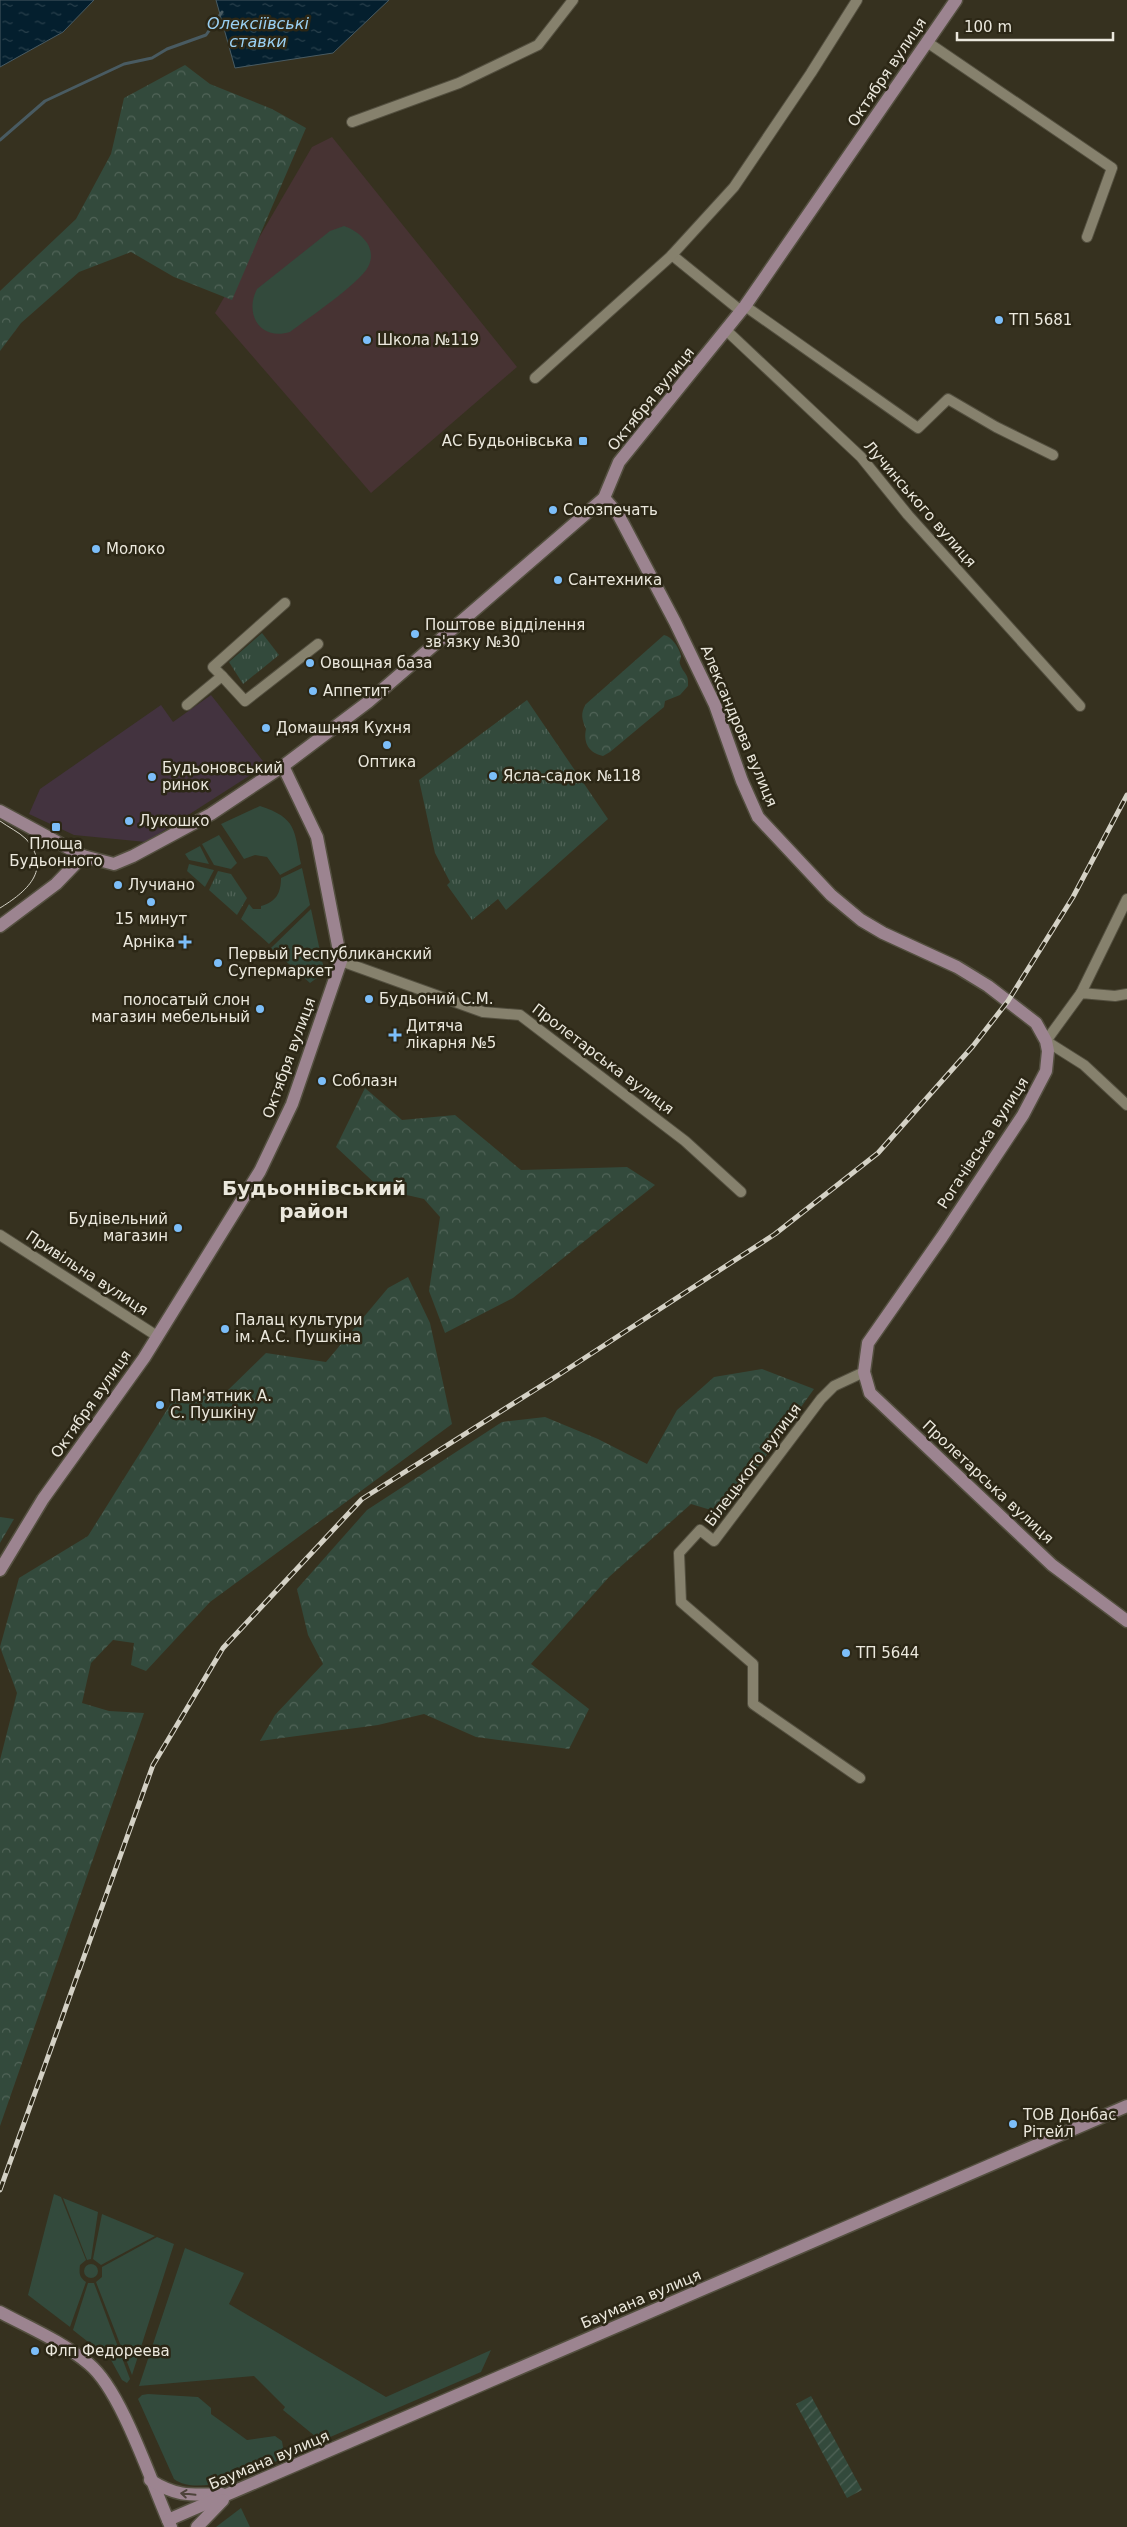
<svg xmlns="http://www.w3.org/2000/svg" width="1127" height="2527" viewBox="0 0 1127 2527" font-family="'DejaVu Sans',sans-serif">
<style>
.commercial{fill:#43333f}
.education{fill:#473333}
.grass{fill:#334a3c}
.forest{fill:url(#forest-crowns)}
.park{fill:url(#park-tufts)}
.garden{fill:url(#garden-furrows)}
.water{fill:url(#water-ripples);stroke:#495b62}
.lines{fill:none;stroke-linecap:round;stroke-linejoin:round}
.stream{stroke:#495b62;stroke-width:3}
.street-casing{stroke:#534f3f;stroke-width:12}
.secondary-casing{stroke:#534f3f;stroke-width:15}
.street{stroke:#86816d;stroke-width:10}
.secondary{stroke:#9c8490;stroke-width:12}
.tram{stroke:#d4d1c5;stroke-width:1}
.rail-casing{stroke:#d4d1c5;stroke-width:5}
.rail{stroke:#2c2716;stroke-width:3;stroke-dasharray:9;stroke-linecap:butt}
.oneway{stroke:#4e433b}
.poi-dot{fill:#7cbef9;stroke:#2c2716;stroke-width:2}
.labels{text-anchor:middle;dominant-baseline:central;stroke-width:5;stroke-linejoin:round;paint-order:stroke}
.street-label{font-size:15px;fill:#ebe8dd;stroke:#2c2716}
.poi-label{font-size:15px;fill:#ebe8dd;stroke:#2c2716;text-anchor:start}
.water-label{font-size:16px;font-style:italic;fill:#9ad0f3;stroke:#2c2716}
.district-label{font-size:20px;font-weight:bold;fill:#ebe8dd;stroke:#2c2716}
</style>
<defs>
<pattern id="forest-crowns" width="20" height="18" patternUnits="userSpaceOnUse" patternTransform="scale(1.25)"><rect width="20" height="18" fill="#334a3c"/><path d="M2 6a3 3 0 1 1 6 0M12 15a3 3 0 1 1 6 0" fill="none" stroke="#516458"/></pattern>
<pattern id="park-tufts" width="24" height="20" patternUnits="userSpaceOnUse" patternTransform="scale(1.25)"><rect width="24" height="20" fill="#334a3c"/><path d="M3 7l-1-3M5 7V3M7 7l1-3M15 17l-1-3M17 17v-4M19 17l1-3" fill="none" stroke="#516458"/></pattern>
<pattern id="garden-furrows" width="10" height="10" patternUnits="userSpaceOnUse" patternTransform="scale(1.25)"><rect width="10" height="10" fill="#334a3c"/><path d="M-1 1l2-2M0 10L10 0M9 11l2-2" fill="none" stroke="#516458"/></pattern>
<pattern id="water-ripples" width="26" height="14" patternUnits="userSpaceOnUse" patternTransform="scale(1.25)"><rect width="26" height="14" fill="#041f2e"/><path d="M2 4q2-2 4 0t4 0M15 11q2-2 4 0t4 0" fill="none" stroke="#29404c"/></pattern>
</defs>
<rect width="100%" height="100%" fill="#36311f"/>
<!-- commercial -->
<polygon class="commercial" points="211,695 266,765 146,842 74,835 29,814 40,789 161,705 173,722"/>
<!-- education -->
<polygon class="education" points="332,137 517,367 371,493 215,313 312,147"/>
<!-- grass -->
<g class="grass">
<path d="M344,226C361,232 378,248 368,267C360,283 307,319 290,332C260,341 244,314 257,289L330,231Z"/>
<path d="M260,806C297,818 294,830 301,864L280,875L267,857L255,855L244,859L221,824Z"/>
<polygon points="219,835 237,863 231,869 214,865 202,844"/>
<polygon points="200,846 209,864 189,860 185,854"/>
<polygon points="189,864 214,870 205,887 187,871"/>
<path d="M302,868L310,905L269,944L241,919L249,904L253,909H261V906C276,902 281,893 281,878Z"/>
<polygon points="311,909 323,965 321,975 310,983 271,948"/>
<path d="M54,2194L61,2197L86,2260L80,2265C79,2273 79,2277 86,2282L70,2327L28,2295Z"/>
<polygon points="63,2198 98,2212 91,2259 87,2260"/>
<polygon points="102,2214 155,2236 101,2265 93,2259"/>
<polygon points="157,2237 174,2244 132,2375 96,2282 102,2277 102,2267"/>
<polygon points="185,2248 244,2273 229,2304 386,2397 491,2350 481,2372 321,2441 283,2410 285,2407 254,2376 139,2386"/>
<circle cx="91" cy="2271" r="7"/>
<polygon points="88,2283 94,2283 130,2379 127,2383 122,2380 111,2360 73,2330"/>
<path d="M148,2394L198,2397L211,2408V2414L247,2440L275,2436L282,2441L284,2453L281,2459C255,2471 200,2498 174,2479L138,2399L142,2395Z"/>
<polygon points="241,2508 250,2527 216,2527"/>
</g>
<!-- forest -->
<g class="forest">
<polygon points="185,65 210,84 272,109 306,128 232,300 174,277 131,252 79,272 21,323 0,351 0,291 76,219 111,154 124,98"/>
<path d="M664,635C672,637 679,647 681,656C681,659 679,661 680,664C684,675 689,673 688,686L680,695L665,701L664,707L610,752L603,756C589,753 583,743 586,729C582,720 580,713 586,704Z"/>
<polygon points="365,1088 402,1120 455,1115 521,1170 627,1167 655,1185 513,1298 445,1333 429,1291 440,1217 424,1199 381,1189 336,1147"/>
<polygon points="408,1277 430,1323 452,1424 210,1602 146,1671 131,1665 134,1643 113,1640 91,1663 82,1703 109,1711 144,1713 0,2126 0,1760 17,1693 0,1647 19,1578 88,1536 175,1397 224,1394 266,1353 326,1362 388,1288"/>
<polygon points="762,1369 814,1389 724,1514 691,1504 609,1577 531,1664 589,1709 569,1749 476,1737 424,1714 378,1725 260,1741 275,1715 323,1664 308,1635 297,1589 367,1510 502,1422 545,1417 598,1439 647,1464 677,1410 714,1377"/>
<polygon points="0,1517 14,1519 0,1543"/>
</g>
<!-- park -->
<g class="park">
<polygon points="262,633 279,655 243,684 229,662"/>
<polygon points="527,700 608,819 506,910 498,899 472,920 447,885 450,882 435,853 419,780"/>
<polygon points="218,871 231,874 247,898 237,915 209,890"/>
</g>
<!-- garden -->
<polygon class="garden" points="811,2396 862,2490 847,2498 796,2404"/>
<!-- water -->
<g class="water">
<polygon points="0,0 94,0 63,32 0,67"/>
<polygon points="216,0 389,0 333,53 235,68"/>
</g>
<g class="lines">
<!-- stream -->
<polyline class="stream" points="0,140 45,101 124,64 152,58 167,49 206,35 222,12"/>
<defs>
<g id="street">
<polyline points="927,42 1112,168 1087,237"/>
<polyline points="352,122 459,83 538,45 573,0"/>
<polyline points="672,255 741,311"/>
<polyline points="745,306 918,428 948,399 996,427 1053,455"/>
<polyline points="727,331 861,457 908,515 1080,706"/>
<polyline points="535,378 670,257 734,187 811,73 857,0"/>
<polyline points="222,676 213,667 285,603"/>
<polyline points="187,705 222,676 245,701 318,644"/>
<polyline points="341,961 483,1012 520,1015 685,1141 741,1192"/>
<polyline points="1081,993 1127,899"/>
<polyline points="1127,994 1115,996 1081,993 1046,1041 1084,1065 1127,1105"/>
<polyline points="0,1235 157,1336"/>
<polyline points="860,1778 753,1704 753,1664 681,1602 679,1553 700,1530 714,1541 821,1399 834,1386 864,1372"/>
</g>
<g id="secondary">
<polyline points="604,498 618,514 675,622 715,705 742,781 758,817 831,895 861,920 883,933 957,967 988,986 1036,1023 1046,1041 1048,1051 1046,1071 1023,1115 942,1237 868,1343 864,1372 870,1393 1052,1565 1127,1621"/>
<polyline points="0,811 83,856 114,864 133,856 211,814 283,766 368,702 604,498 619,462 745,306 956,0"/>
<polyline points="0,926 56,884 83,856"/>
<polyline points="0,1570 43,1499 144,1358 260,1171 292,1104 341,961 317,837 283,766"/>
<path d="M0,2312C30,2328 63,2342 89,2364C122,2391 152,2485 171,2527"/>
<path d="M150,2480C177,2497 190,2495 222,2494"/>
<polyline points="168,2520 1127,2106"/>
<polyline points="197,2527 223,2500"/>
</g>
</defs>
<!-- street casing -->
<use href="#street" class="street-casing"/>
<!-- secondary casing -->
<use href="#secondary" class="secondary-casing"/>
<!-- street -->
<use href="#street" class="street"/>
<!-- secondary -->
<use href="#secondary" class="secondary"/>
<!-- tram -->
<path class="tram" d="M0,821C8,827 19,832 26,839C53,870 26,892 0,908"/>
<defs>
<polyline id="rail" points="0,2190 153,1765 223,1648 362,1499 560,1374 775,1234 878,1153 973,1046 1008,1001 1073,897 1127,795"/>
</defs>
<!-- rail casing -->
<use href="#rail" class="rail-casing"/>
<!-- rail -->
<use href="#rail" class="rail"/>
</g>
<!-- one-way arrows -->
<defs><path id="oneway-shaft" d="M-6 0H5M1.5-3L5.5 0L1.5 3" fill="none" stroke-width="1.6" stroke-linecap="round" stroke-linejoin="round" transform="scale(1.25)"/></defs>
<use class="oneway" href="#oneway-shaft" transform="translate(188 2494) rotate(-174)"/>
<!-- markers -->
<g class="poi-dot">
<circle cx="999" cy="320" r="5"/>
<circle cx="367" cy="340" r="5"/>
<rect x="578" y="436" width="10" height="10" rx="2.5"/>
<circle cx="553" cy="510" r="5"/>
<circle cx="96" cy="549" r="5"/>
<circle cx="558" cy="580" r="5"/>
<circle cx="415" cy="634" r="5"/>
<circle cx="310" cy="663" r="5"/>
<circle cx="313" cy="691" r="5"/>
<circle cx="266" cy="728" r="5"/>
<circle cx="387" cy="745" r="5"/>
<circle cx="493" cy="776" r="5"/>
<circle cx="152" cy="777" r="5"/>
<circle cx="129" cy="821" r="5"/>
<rect x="51" y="822" width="10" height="10" rx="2.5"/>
<circle cx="118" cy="885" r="5"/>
<circle cx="151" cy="902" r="5"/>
<path d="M182.5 934.5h5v5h5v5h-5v5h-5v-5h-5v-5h5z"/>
<circle cx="218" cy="963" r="5"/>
<circle cx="369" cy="999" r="5"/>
<circle cx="260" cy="1009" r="5"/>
<path d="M392.5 1027.5h5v5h5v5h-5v5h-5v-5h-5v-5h5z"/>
<circle cx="322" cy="1081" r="5"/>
<circle cx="178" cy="1228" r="5"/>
<circle cx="225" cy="1329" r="5"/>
<circle cx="160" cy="1405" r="5"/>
<circle cx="846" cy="1653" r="5"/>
<circle cx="1013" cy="2124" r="5"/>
<circle cx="35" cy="2351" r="5"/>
</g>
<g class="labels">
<!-- street labels -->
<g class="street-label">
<text transform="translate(887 72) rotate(-56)">Октября вулиця</text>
<text transform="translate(651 399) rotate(-51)">Октября вулиця</text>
<text transform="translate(920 504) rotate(49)">Лучинського вулиця</text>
<text transform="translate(739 726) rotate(67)">Александрова вулиця</text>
<text transform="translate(289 1058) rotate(-70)">Октября вулиця</text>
<text transform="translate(603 1059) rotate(37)">Пролетарська вулиця</text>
<text transform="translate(983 1143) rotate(-57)">Рогачівська вулиця</text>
<text transform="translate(87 1273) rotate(33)">Привільна вулиця</text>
<text transform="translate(91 1404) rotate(-55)">Октября вулиця</text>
<text transform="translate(753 1465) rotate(-53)">Білецького вулиця</text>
<text transform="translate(988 1482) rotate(43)">Пролетарська вулиця</text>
<text transform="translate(641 2299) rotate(-23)">Баумана вулиця</text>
<text transform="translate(269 2460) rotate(-23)">Баумана вулиця</text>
</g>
<!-- poi labels -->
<g class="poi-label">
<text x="1009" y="320">ТП 5681</text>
<text x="377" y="340">Школа №119</text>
<text x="573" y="441" text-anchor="end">АС Будьонівська</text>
<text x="563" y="510">Союзпечать</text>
<text x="106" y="549">Молоко</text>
<text x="568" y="580">Сантехника</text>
<text x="425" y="625">Поштове відділення<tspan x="425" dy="17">зв'язку №30</tspan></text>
<text x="320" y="663">Овощная база</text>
<text x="323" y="691">Аппетит</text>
<text x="276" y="728">Домашняя Кухня</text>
<text x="387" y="762" text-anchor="middle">Оптика</text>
<text x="162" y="768">Будьоновський<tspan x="162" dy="17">ринок</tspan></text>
<text x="503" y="776">Ясла-садок №118</text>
<text x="139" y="821">Лукошко</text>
<text x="56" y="844" text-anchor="middle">Площа<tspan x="56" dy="17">Будьонного</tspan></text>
<text x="128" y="885">Лучиано</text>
<text x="151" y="919" text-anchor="middle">15 минут</text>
<text x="175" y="942" text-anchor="end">Арніка</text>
<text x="228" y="954">Первый Республиканский<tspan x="228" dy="17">Супермаркет</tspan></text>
<text x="379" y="999">Будьоний С.М.</text>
<text x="250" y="1000" text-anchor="end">полосатый слон<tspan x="250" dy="17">магазин мебельный</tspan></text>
<text x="406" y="1026">Дитяча<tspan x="406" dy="17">лікарня №5</tspan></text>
<text x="332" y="1081">Соблазн</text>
<text x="168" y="1219" text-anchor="end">Будівельний<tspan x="168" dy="17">магазин</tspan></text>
<text x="235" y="1320">Палац культури<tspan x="235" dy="17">ім. А.С. Пушкіна</tspan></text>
<text x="170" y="1396">Пам'ятник А.<tspan x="170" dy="17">С. Пушкіну</tspan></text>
<text x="856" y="1653">ТП 5644</text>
<text x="1023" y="2115">ТОВ Донбас<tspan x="1023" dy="17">Рітейл</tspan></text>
<text x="45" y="2351">Флп Федореева</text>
</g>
<!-- water labels -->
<g class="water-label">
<text x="258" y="23">Олексіївські<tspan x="258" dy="18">ставки</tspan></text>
</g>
<!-- district labels -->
<g class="district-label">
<text x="314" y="1188">Будьоннівський<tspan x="314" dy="23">район</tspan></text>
</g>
</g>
<!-- scale -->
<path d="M957 32v8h156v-8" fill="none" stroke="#ebe8dd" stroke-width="2.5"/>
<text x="964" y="32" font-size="15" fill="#ebe8dd" stroke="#2c2716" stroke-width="4" paint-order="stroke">100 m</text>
</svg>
